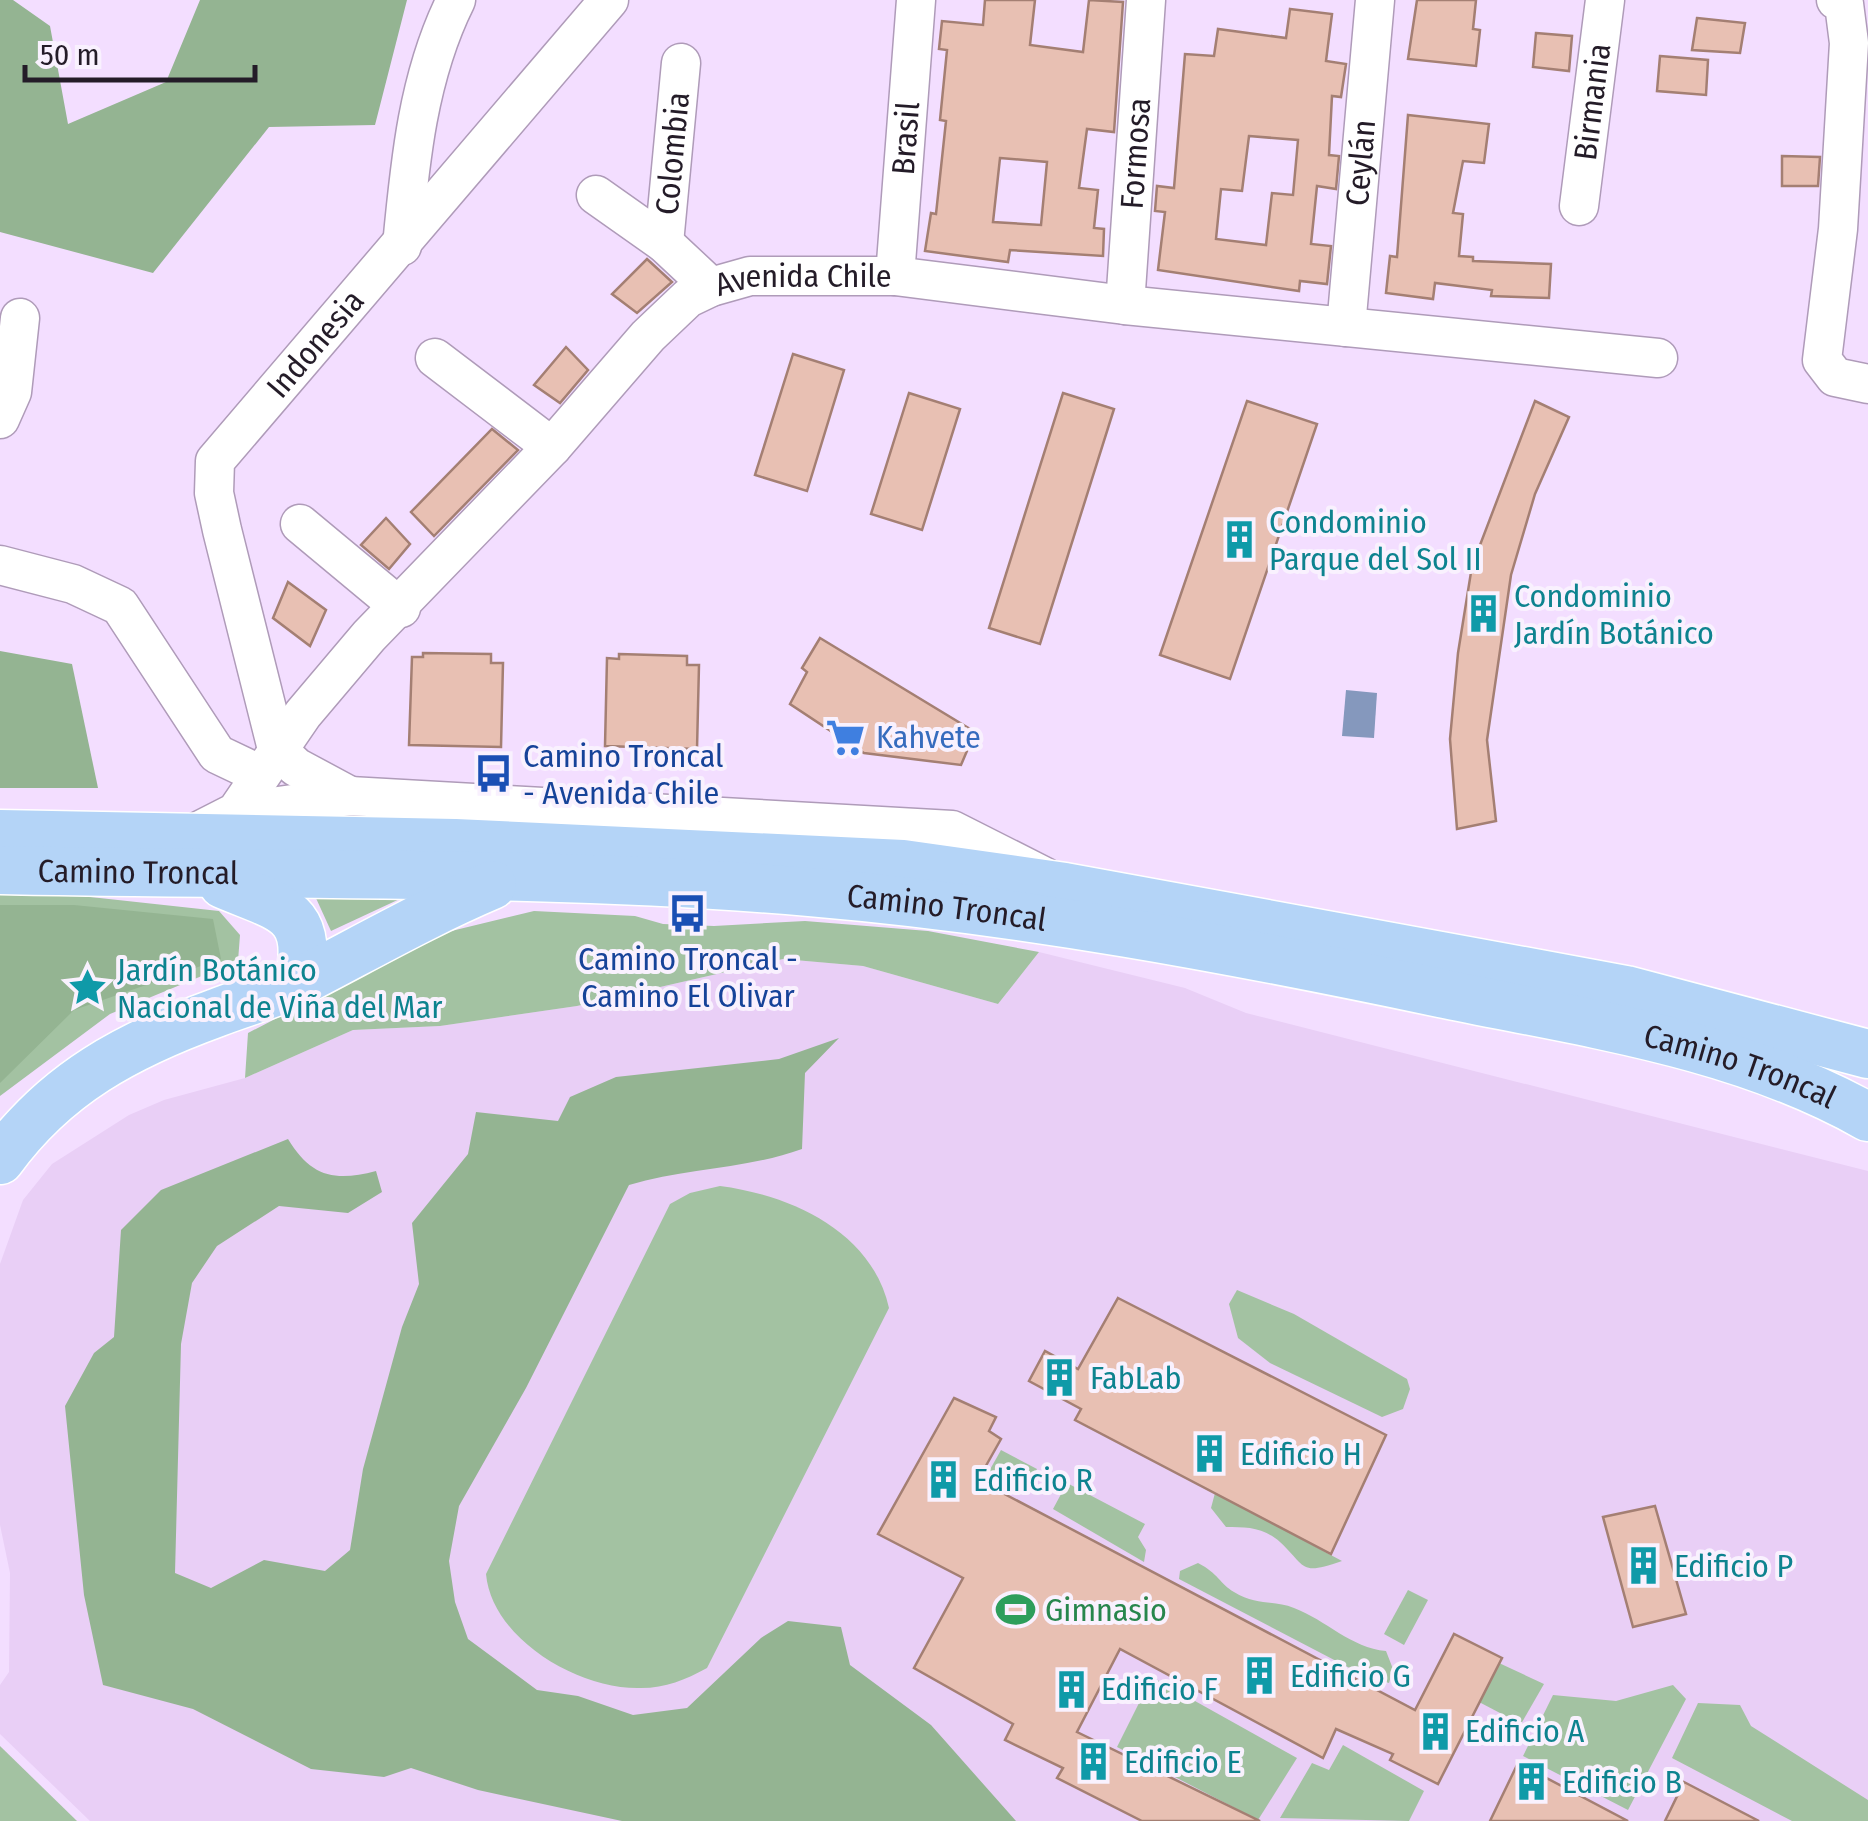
<svg xmlns="http://www.w3.org/2000/svg" width="1868" height="1821" viewBox="0 0 1868 1821" font-family="'Fira Sans Condensed',sans-serif">
<style>
.built{fill:#e9cff6}
.green{fill:#a3c2a2}
.forest{fill:#94b492}
.water{fill:#8598bd}
.building{fill:#e8c0b3;stroke:#a47f73;stroke-width:2.5;fill-rule:evenodd}
.lines{fill:none;stroke-linecap:round;stroke-linejoin:round}
.minor-casing{stroke:#af9bb9;stroke-width:41}
.major-casing{stroke:#fff;stroke-width:51}
.minor{stroke:#fff;stroke-width:38}
.major{stroke:#b4d4f7;stroke-width:48}
.labels{text-anchor:middle;dominant-baseline:central;stroke-width:8;stroke-linejoin:round;paint-order:stroke}
.street-label{font-size:32px;fill:#241c28;stroke:#f9f1fe}
.culture-label{font-size:32px;fill:#0d838f;stroke:#f9f1fe;text-anchor:start}
.shop-label{font-size:32px;fill:#366cbe;stroke:#f9f1fe;text-anchor:start}
.transit-label{font-size:32px;fill:#164399;stroke:#f9f1fe;text-anchor:start}
.leisure-label{font-size:32px;fill:#27864d;stroke:#f9f1fe;text-anchor:start}
</style>
<rect width="100%" height="100%" fill="#f3deff"/>
<!-- built -->
<polygon class="built" points="1039,952 1185,988 1246,1013 1868,1171 1868,1821 90,1821 0,1734 0,1685 9,1672 10,1573 0,1525 0,1264 23,1200 52,1164 129,1115 164,1100 245,1078 353,1030 440,1026 577,1006 783,959 863,966 998,1004"/>
<!-- green -->
<g class="green">
<polygon points="0,895 72,895 219,911 240,935 238,961 110,1014 0,1096"/>
<polygon points="315,896 404,897 331,931"/>
<polygon points="534,911 635,916 663,924 714,926 805,921 928,931 1039,952 998,1004 863,966 783,959 577,1006 440,1026 353,1030 245,1078 248,1033 439,934"/>
<path d="M720,1186C790,1195 872,1231 889,1308L707,1668C685,1680 666,1688 641,1688C579,1690 492,1639 486,1574L670,1204L690,1193Z"/>
<polygon points="1237,1290 1294,1314 1407,1379 1410,1389 1403,1409 1382,1417 1270,1363 1238,1338 1229,1304"/>
<polygon points="1001,1450 1037,1469 1025,1493 988,1473"/>
<polygon points="1067,1483 1145,1524 1138,1537 1146,1550 1144,1562 1053,1509"/>
<path d="M1215,1493L1342,1561C1299,1576 1307,1567 1280,1542C1263,1527 1246,1527 1226,1527L1211,1508Z"/>
<path d="M1198,1563C1218,1573 1220,1584 1234,1592C1257,1606 1274,1600 1294,1608C1326,1620 1351,1648 1386,1651L1393,1669L1389,1683L1363,1675L1179,1579L1180,1571Z"/>
<polygon points="1408,1590 1428,1600 1404,1645 1384,1634"/>
<polygon points="1499,1663 1544,1684 1521,1724 1479,1702"/>
<polygon points="1152,1677 1297,1758 1258,1820 1117,1747"/>
<polygon points="1673,1685 1686,1699 1628,1810 1523,1756 1553,1695 1616,1701"/>
<polygon points="1698,1703 1740,1705 1751,1726 1868,1800 1868,1821 1792,1821 1672,1758"/>
<polygon points="1343,1745 1424,1791 1409,1821 1280,1818 1312,1763 1329,1770"/>
<polygon points="0,1746 77,1821 0,1821"/>
</g>
<!-- forest -->
<g class="forest">
<polygon points="0,0 13,0 50,26 68,124 166,82 200,0 407,0 375,125 269,127 153,273 0,232"/>
<polygon points="0,651 72,664 98,788 0,788"/>
<polygon points="0,905 74,905 213,919 221,959 74,1010 0,1083"/>
<path d="M839,1038L805,1073L802,1149C747,1169 686,1168 629,1185L526,1388L459,1506L449,1561L455,1602L468,1639L537,1690L578,1696L633,1715L687,1708L761,1638L788,1621L841,1627L850,1665L931,1725L1016,1821H622L478,1790L411,1768L384,1777L311,1769L193,1709L103,1685L84,1595L65,1406L94,1353L114,1337L121,1230L161,1190L288,1139C311,1177 335,1182 376,1171L382,1192L348,1213L279,1206L217,1246L192,1283L181,1344L175,1573L211,1588L264,1560L325,1571L350,1550L363,1469L402,1327L419,1284L412,1223L468,1154L476,1112L558,1121L570,1097L616,1077L779,1059Z"/>
</g>
<!-- water -->
<polygon class="water" points="1346,690 1377,693 1374,738 1342,736"/>
<!-- building -->
<g class="building">
<path d="M985,0H1035L1030,45L1083,52L1089,0L1123,2L1114,132L1087,129L1079,188L1098,190L1094,228L1104,229L1103,256L1010,250L1008,262L925,251L931,213L936,214L946,121L940,120L947,50L939,49L942,21L983,25ZM1000,158L1047,162L1041,225L993,222Z"/>
<polygon points="1417,0 1476,0 1473,29 1480,30 1476,66 1408,59"/>
<path d="M1290,9L1332,14L1326,61L1346,64L1341,97L1332,96L1329,155L1339,156L1336,189L1317,186L1311,244L1331,246L1327,284L1300,281L1299,291L1158,270L1165,212L1155,211L1157,186L1174,188L1185,54L1214,56L1218,29L1286,38ZM1249,136L1298,140L1293,195L1272,193L1266,245L1216,239L1221,189L1242,191Z"/>
<polygon points="1697,18 1745,23 1740,53 1692,50"/>
<polygon points="1536,33 1572,36 1569,71 1533,67"/>
<polygon points="1660,56 1708,60 1706,95 1657,91"/>
<polygon points="1408,115 1489,124 1484,163 1463,161 1453,213 1463,214 1459,256 1473,257 1473,261 1551,264 1549,298 1491,296 1492,290 1435,283 1433,299 1386,293 1390,256 1397,257"/>
<polygon points="1782,156 1820,157 1818,186 1782,186"/>
<polygon points="647,259 672,282 637,313 612,294"/>
<polygon points="566,347 588,370 560,403 534,385"/>
<polygon points="793,354 844,370 807,491 755,475"/>
<polygon points="909,393 960,409 922,530 871,514"/>
<polygon points="1063,393 1114,409 1040,644 989,628"/>
<polygon points="1247,401 1317,424 1230,679 1160,655"/>
<polygon points="1535,401 1569,417 1535,494 1511,575 1487,740 1496,821 1457,829 1450,739 1458,653 1472,566"/>
<polygon points="492,429 518,450 434,536 411,512"/>
<polygon points="386,518 410,544 389,569 361,545"/>
<polygon points="288,582 326,610 310,646 273,618"/>
<polygon points="820,638 975,732 961,765 864,753 790,704 807,672 802,668"/>
<polygon points="423,653 491,654 491,663 503,663 501,747 409,745 412,657 423,657"/>
<polygon points="619,654 687,656 687,665 699,665 697,749 605,746 607,658 619,659"/>
<polygon points="1118,1298 1386,1435 1331,1554 1075,1420 1081,1409 1029,1381 1045,1351 1078,1369"/>
<polygon points="954,1398 996,1417 989,1431 1001,1439 978,1480 1415,1710 1454,1634 1502,1658 1438,1784 1390,1760 1393,1754 1336,1729 1323,1758 1120,1649 1077,1732 1260,1821 1142,1821 1057,1778 1063,1768 1005,1740 1013,1724 914,1668 963,1578 878,1534"/>
<polygon points="1655,1506 1686,1614 1633,1627 1603,1517"/>
<polygon points="1518,1763 1628,1821 1490,1821"/>
<polygon points="1684,1782 1759,1821 1665,1821"/>
</g>
<g class="lines">
<defs>
<g id="minor">
<polyline points="1836,0 1844,4 1849,43 1838,229 1822,360 1835,377 1868,384"/>
<polyline points="596,195 664,243 711,287"/>
<path id="s1" d="M1579,206L1605,0"/>
<path id="s2" d="M664,243L681,63"/>
<path d="M402,246C410,161 418,76 456,0"/>
<path id="s3" d="M895,276L916,0"/>
<path id="s4" d="M1125,305L1146,0"/>
<path id="s5" d="M1346,327L1375,0"/>
<polyline points="435,358 552,447"/>
<polyline points="0,419 12,392 20,318"/>
<polyline points="300,524 401,608"/>
<polyline points="0,565 73,584 120,606 217,754 259,774"/>
<path id="s6" d="M277,749L222,530L214,493L215,461L609,0"/>
<polyline points="277,749 296,767 350,796"/>
<polyline points="236,812 350,796 952,830 1045,877"/>
<path id="s7" d="M187,837L236,812L303,714L369,636L552,447L648,336L688,298L711,287L750,276H895L1125,305L1658,358"/>
</g>
<g id="major">
<polyline points="0,834 455,843 903,864 1065,887 1626,990 1868,1054"/>
<path id="s8" d="M0,870C269,876 541,869 810,892C1023,910 1231,949 1440,993C1585,1023 1737,1043 1868,1117"/>
<path d="M223,884C281,909 314,909 299,982"/>
<path d="M0,1160C56,1083 128,1045 216,1013C244,1002 275,994 301,981C365,948 426,913 492,885"/>
</g>
</defs>
<!-- minor casing -->
<use href="#minor" class="minor-casing"/>
<!-- major casing -->
<use href="#major" class="major-casing"/>
<!-- minor -->
<use href="#minor" class="minor"/>
<!-- major -->
<use href="#major" class="major"/>
</g>
<!-- icons -->
<defs>
<symbol id="building-bare" viewBox="-9 -9 18 18"><path d="M-4-6H4V6H1V3H-1V6H-4ZM-2.5-4.3h1.7v1.8h-1.7ZM.8-4.3h1.7v1.8H.8ZM-2.5-1h1.7V.8h-1.7ZM.8-1h1.7V.8H.8Z" fill="#0f9aa8" stroke="#f9f1fe" stroke-width="2.5" paint-order="stroke"/></symbol>
<symbol id="supermarket-bare" viewBox="-9 -9 18 18"><path d="M-6-5.5h2.5l.6 2H6L4.5 2H-2.5L-4.4-4H-6ZM-1.5 3.2a1.3 1.3 0 1 0 .1 0ZM3 3.2a1.3 1.3 0 1 0 .1 0Z" fill="#3f7fe0" stroke="#f9f1fe" stroke-width="2.5" paint-order="stroke"/></symbol>
<symbol id="bus-bare" viewBox="-9 -9 18 18"><path d="M-5-6H5V4H4V6H2V4H-2V6H-4V4H-5ZM-3.5-4V0h7V-4ZM-3.5 1.2v1.5H-2V1.2ZM2 1.2v1.5H3.5V1.2Z" fill="#1a4fb4" stroke="#f9f1fe" stroke-width="2.5" paint-order="stroke"/></symbol>
<symbol id="sight-bare" viewBox="-9 -9 18 18"><path d="M0-6L1.8-2.2L6-1.7L2.9 1.2L3.7 5.4L0 3.3L-3.7 5.4L-2.9 1.2L-6-1.7L-1.8-2.2Z" fill="#0f9aa8" stroke="#f9f1fe" stroke-width="2.5" paint-order="stroke"/></symbol>
<symbol id="stadium-bare" viewBox="-9 -9 18 18"><path d="M0-5a6.5 5 0 1 0 0 10a6.5 5 0 1 0 0-10ZM-3.5-1.8h7v3.6h-7Z" fill="#2e9e5b" stroke="#f9f1fe" stroke-width="2.5" paint-order="stroke"/></symbol>
</defs>
<g fill-rule="evenodd">
<use href="#building-bare" x="1212" y="512" width="55" height="55"/>
<use href="#building-bare" x="1456" y="586" width="55" height="55"/>
<use href="#supermarket-bare" x="818" y="710" width="55" height="55"/>
<use href="#bus-bare" x="466" y="746" width="55" height="55"/>
<use href="#bus-bare" x="660" y="886" width="55" height="55"/>
<use href="#sight-bare" x="60" y="960" width="55" height="55"/>
<use href="#building-bare" x="1032" y="1350" width="55" height="55"/>
<use href="#building-bare" x="1182" y="1426" width="55" height="55"/>
<use href="#building-bare" x="916" y="1452" width="55" height="55"/>
<use href="#building-bare" x="1616" y="1538" width="55" height="55"/>
<use href="#stadium-bare" x="988" y="1582" width="55" height="55"/>
<use href="#building-bare" x="1232" y="1648" width="55" height="55"/>
<use href="#building-bare" x="1044" y="1662" width="55" height="55"/>
<use href="#building-bare" x="1408" y="1704" width="55" height="55"/>
<use href="#building-bare" x="1066" y="1734" width="55" height="55"/>
<use href="#building-bare" x="1504" y="1754" width="55" height="55"/>
</g>
<g class="labels">
<!-- street labels -->
<g class="street-label">
<text stroke="none"><textPath href="#s1" startOffset="105">Birmania</textPath></text>
<text stroke="none"><textPath href="#s3" startOffset="138">Brasil</textPath></text>
<text stroke="none"><textPath href="#s2" startOffset="90">Colombia</textPath></text>
<text stroke="none"><textPath href="#s4" startOffset="152">Formosa</textPath></text>
<text stroke="none"><textPath href="#s5" startOffset="165">Ceylán</textPath></text>
<text stroke="none"><textPath href="#s7" startOffset="860">Avenida Chile</textPath></text>
<text stroke="none"><textPath href="#s6" startOffset="450">Indonesia</textPath></text>
<text stroke="none"><textPath href="#s8" startOffset="138">Camino Troncal</textPath></text>
<text stroke="none"><textPath href="#s8" startOffset="948">Camino Troncal</textPath></text>
<text stroke="none"><textPath href="#s8" startOffset="1758">Camino Troncal</textPath></text>
</g>
<!-- culture labels -->
<g class="culture-label">
<text x="1269" y="522">Condominio<tspan x="1269" dy="37">Parque del Sol II</tspan></text>
<text x="1514" y="596">Condominio<tspan x="1514" dy="37">Jardín Botánico</tspan></text>
<text x="117" y="970">Jardín Botánico<tspan x="117" dy="37">Nacional de Viña del Mar</tspan></text>
<text x="1090" y="1378">FabLab</text>
<text x="1240" y="1454">Edificio H</text>
<text x="973" y="1480">Edificio R</text>
<text x="1674" y="1566">Edificio P</text>
<text x="1290" y="1676">Edificio G</text>
<text x="1101" y="1689">Edificio F</text>
<text x="1465" y="1731">Edificio A</text>
<text x="1124" y="1762">Edificio E</text>
<text x="1562" y="1782">Edificio B</text>
</g>
<!-- shop labels -->
<g class="shop-label">
<text x="876" y="737">Kahvete</text>
</g>
<!-- transit labels -->
<g class="transit-label">
<text x="523" y="756">Camino Troncal<tspan x="523" dy="37">- Avenida Chile</tspan></text>
<text x="688" y="959" text-anchor="middle">Camino Troncal -<tspan x="688" dy="37">Camino El Olivar</tspan></text>
</g>
<!-- leisure labels -->
<g class="leisure-label">
<text x="1045" y="1610">Gimnasio</text>
</g>
</g>
<!-- scale -->
<path d="M25 65v15h230v-15" fill="none" stroke="#241c28" stroke-width="5"/>
<text x="40" y="65" font-size="30" fill="#241c28" stroke="#f9f1fe" stroke-width="8" paint-order="stroke">50 m</text>
</svg>
